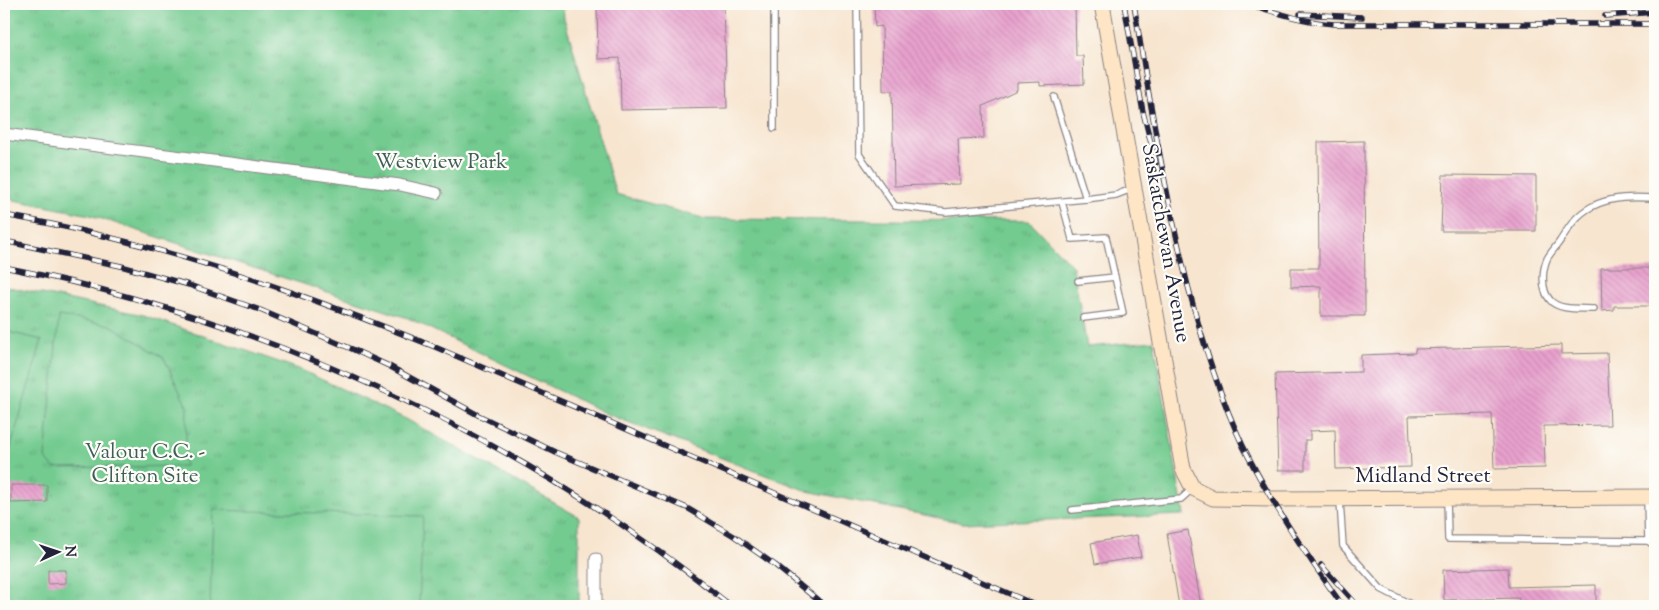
<svg xmlns="http://www.w3.org/2000/svg" width="1659" height="610" viewBox="0 0 1659 610" font-family="'Sorts Mill Goudy',serif">
<style>
.park{fill:url(#park-tufts);stroke:#4a7666}
.garden{fill:#73cb90;stroke:#4a7666}
.building{fill:url(#building-back-hatch)}
.lines{fill:none;stroke-linecap:round;stroke-linejoin:round}
.lane-casing{stroke:#8c8485;stroke-width:8}
.street-casing{stroke:#8c8485;stroke-width:13}
.secondary-casing{stroke:#8c8485;stroke-width:17}
.lane{stroke:#fff;stroke-width:5.5}
.street{stroke:#fff;stroke-width:11}
.secondary{stroke:#fde5c5;stroke-width:15}
.rail-casing{stroke:#22223b;stroke-width:5.5}
.rail{stroke:#fdfcf7;stroke-width:4;stroke-dasharray:11;stroke-linecap:butt}
.labels{text-anchor:middle;dominant-baseline:central;stroke-width:4.5;stroke-linejoin:round;paint-order:stroke}
.park-label{font-size:21px;fill:#3e5d59;stroke:#fdfcf7}
.street-label{font-size:21px;fill:#22223b;stroke:#fdfcf7}
</style>
<defs>
<pattern id="park-tufts" width="24" height="20" patternUnits="userSpaceOnUse" patternTransform="scale(1.25)"><rect width="24" height="20" fill="#73cb90"/><path d="M3 7l-1-3M5 7V3M7 7l1-3M15 17l-1-3M17 17v-4M19 17l1-3" fill="none" stroke="#63ae7d"/></pattern>
<pattern id="building-back-hatch" width="6" height="6" patternUnits="userSpaceOnUse" patternTransform="scale(1.25)"><rect width="6" height="6" fill="#e8a1cd"/><path d="M-1 5l2 2M0 0l6 6M5-1l2 2" fill="none" stroke="#c78ab1"/></pattern>
</defs>
<rect width="100%" height="100%" fill="#fdfcf7"/>
<filter id="ink" filterUnits="userSpaceOnUse"><feTurbulence type="fractalNoise" baseFrequency=".02" numOctaves="2"/><feDisplacementMap in="SourceGraphic" scale="10" xChannelSelector="R" yChannelSelector="G"/><feConvolveMatrix kernelMatrix="1 2 1 2 8 2 1 2 1" color-interpolation-filters="sRGB"/></filter>
<filter id="wash" filterUnits="userSpaceOnUse"><feTurbulence type="fractalNoise" baseFrequency=".0096" numOctaves="4" result="noise"/><feDisplacementMap in="SourceGraphic" scale="20" xChannelSelector="R" yChannelSelector="G"/><feGaussianBlur stdDeviation="1.12" result="paint"/><feColorMatrix in="noise" values="0 0 0 0 0 0 0 0 0 0 0 0 0 0 0 0 0 1.4 0 .05"/><feComposite in="paint" operator="in"/></filter>
<g filter="url(#wash)">
<rect width="100%" height="100%" fill="#f7e5cf"/>
<!-- park -->
<g class="park">
<polygon points="4,4 563,4 564,18 616,194 706,219 1029,221 1073,267 1087,347 1154,341 1184,515 963,523 807,491 607,414 408,318 90,215 4,198"/>
<polygon points="4,286 143,315 299,369 406,419 579,517 579,606 4,606"/>
</g>
<!-- garden -->
<g class="garden">
<polygon points="59,316 110,325 164,358 187,407 185,466 54,468 45,458"/>
<polygon points="4,331 42,340 7,460 4,462"/>
<polygon points="213,510 423,516 419,606 210,606"/>
</g>
<g id="blocks">
<!-- building -->
<g class="building">
<polygon points="597,4 724,4 727,108 621,110 620,58 598,59"/>
<polygon points="874,4 1075,4 1076,56 1083,56 1084,84 1040,86 1040,82 1017,83 1017,90 983,106 984,138 958,139 960,184 894,186 892,91 883,91 882,26 875,27"/>
<polygon points="1364,141 1365,316 1321,316 1321,286 1291,287 1291,268 1319,268 1318,142"/>
<polygon points="1443,175 1536,176 1536,231 1441,231"/>
<polygon points="1601,268 1655,268 1655,306 1614,306 1614,310 1602,311"/>
<polygon points="1561,345 1561,354 1607,353 1610,425 1544,426 1545,468 1494,469 1492,414 1409,416 1411,467 1336,469 1335,430 1310,431 1310,440 1305,440 1305,470 1278,470 1275,374 1361,372 1361,355 1415,353 1415,349"/>
<polygon points="11,485 47,485 47,502 11,503"/>
<polygon points="1188,530 1201,606 1179,606 1167,534"/>
<polygon points="1137,535 1141,557 1095,564 1091,543"/>
<polygon points="1508,568 1509,587 1596,585 1596,606 1519,606 1519,598 1444,600 1443,570"/>
<polygon points="48,570 66,570 66,583 48,584"/>
</g>
</g>
</g>
<g filter="url(#ink)">
<use href="#blocks" fill-opacity="0" stroke="#8c8485" stroke-width="1"/>
<g class="lines">
<defs>
<g id="lane">
<polyline points="774,4 774,128"/>
<polyline points="857,4 859,154 895,206 946,212 1086,199"/>
<polyline points="1054,97 1086,199 1116,195 1134,188"/>
<polyline points="1062,202 1072,239 1106,237 1123,313 1083,318"/>
<polyline points="1078,281 1115,277"/>
<path d="M1594,309C1581,308 1559,311 1550,300C1541,290 1542,271 1547,259C1550,253 1556,247 1560,241C1569,227 1576,215 1591,207C1611,196 1634,197 1655,198"/>
<polyline points="1447,498 1448,539 1648,541 1647,498"/>
<polyline points="1340,501 1343,546 1381,589 1414,606"/>
<polyline points="1072,510 1181,499 1192,489"/>
<polyline points="1648,541 1655,546"/>
</g>
<g id="street">
<polyline points="4,134 400,185 436,193"/>
<polyline points="596,559 596,606"/>
</g>
<polyline id="secondary" points="1102,4 1183,469 1193,488 1213,498 1271,499 1655,497"/>
</defs>
<!-- lane casing -->
<use href="#lane" class="lane-casing"/>
<!-- street casing -->
<use href="#street" class="street-casing"/>
<!-- secondary casing -->
<use href="#secondary" class="secondary-casing"/>
<!-- lane -->
<use href="#lane" class="lane"/>
<!-- street -->
<use href="#street" class="street"/>
<!-- secondary -->
<use href="#secondary" class="secondary"/>
<defs>
<g id="rail">
<polyline points="1124,4 1143,112 1156,163"/>
<path d="M1134,4C1149,98 1165,193 1188,286C1202,340 1219,395 1243,446C1271,503 1306,555 1343,606"/>
<path d="M1248,4C1277,13 1304,22 1334,24H1655"/>
<polyline points="1300,14 1362,17"/>
<polyline points="1605,16 1655,12"/>
<path d="M4,215C153,241 295,290 435,347L1038,606"/>
<polyline points="4,241 121,266 189,285 260,310 352,349 389,366 478,415 555,452 687,508 734,536 775,565 825,606"/>
<path d="M4,267C268,320 521,436 731,606"/>
<polyline points="1321,565 1358,606"/>
</g>
</defs>
<!-- rail casing -->
<use href="#rail" class="rail-casing"/>
<!-- rail -->
<use href="#rail" class="rail"/>
</g>
</g>
<g class="labels">
<!-- park labels -->
<g class="park-label">
<text x="441" y="163">Westview Park</text>
<text x="145" y="453">Valour C.C. -<tspan x="145" dy="24">Clifton Site</tspan></text>
</g>
<!-- street labels -->
<g class="street-label">
<text transform="translate(1165 243) rotate(80)">Saskatchewan Avenue</text>
<text x="1423" y="477">Midland Street</text>
</g>
</g>
<!-- margin -->
<rect width="1659" height="610" fill="none" stroke="#fdfcf7" stroke-width="20"/>
<!-- north arrow -->
<g transform="translate(58 552) rotate(87)" stroke="#fdfcf7" stroke-width="4" paint-order="stroke">
<path d="M0-4L9 19L0 12L-9 19Z" fill="#22223b"/>
<text y="-8" font-size="14" font-weight="bold" text-anchor="middle" fill="#22223b">N</text>
</g>
</svg>
